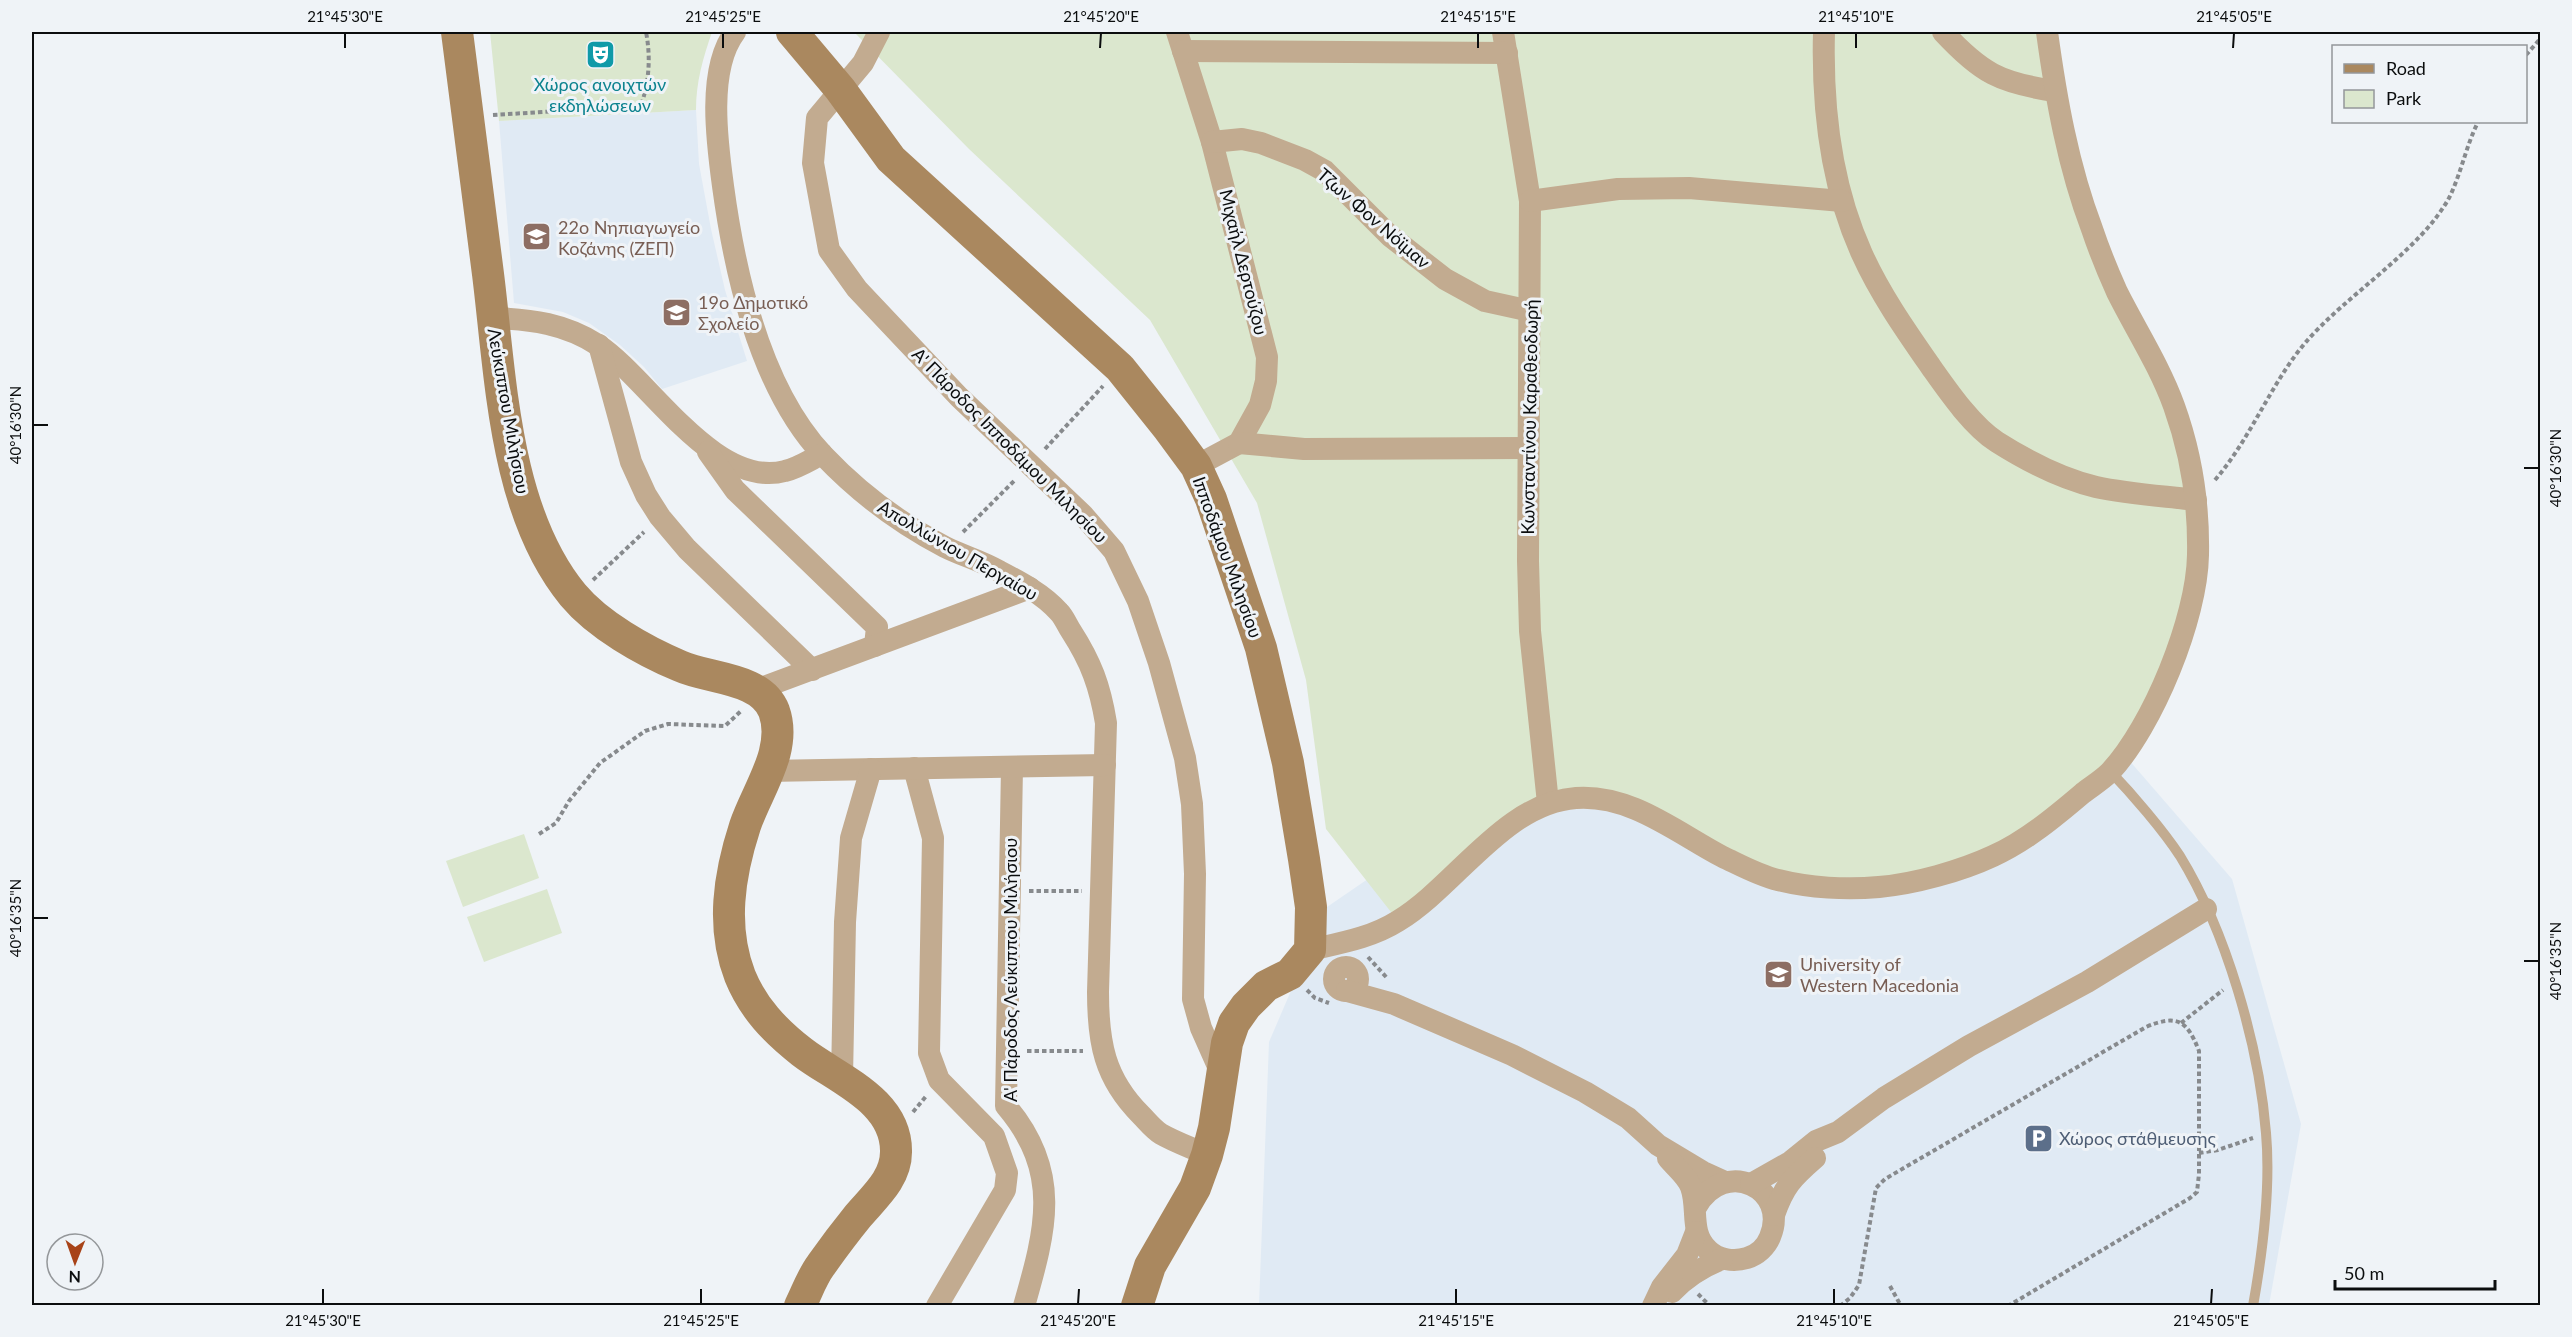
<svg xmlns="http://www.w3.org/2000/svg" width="2572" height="1337" viewBox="0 0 2572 1337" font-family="Lato,sans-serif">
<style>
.built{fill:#e0eaf4}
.green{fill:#dbe7ce}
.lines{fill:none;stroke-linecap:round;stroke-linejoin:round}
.path{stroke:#878a8d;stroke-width:4;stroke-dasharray:4.5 3;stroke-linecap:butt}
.lane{stroke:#c2ab90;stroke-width:10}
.street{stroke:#c2ab90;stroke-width:22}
.secondary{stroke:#aa885f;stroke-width:32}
.ticks{fill:none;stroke:#0b0d0e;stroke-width:2}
.labels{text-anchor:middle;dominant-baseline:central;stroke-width:6;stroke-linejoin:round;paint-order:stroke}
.culture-label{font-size:18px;fill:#0d838f;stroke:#eff3f7}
.street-label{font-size:18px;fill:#0b0d0e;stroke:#eff3f7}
.education-label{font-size:18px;fill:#785e54;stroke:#eff3f7;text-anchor:start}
.service-label{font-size:18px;fill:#4e5e75;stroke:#eff3f7;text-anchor:start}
.neatline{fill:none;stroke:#0b0d0e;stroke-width:2}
.ticks-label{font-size:15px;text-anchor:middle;fill:#0b0d0e}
</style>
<rect width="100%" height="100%" fill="#eff3f7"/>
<!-- built -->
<g class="built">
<polygon points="696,110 699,164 711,229 725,290 747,361 662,389 644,367 620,345 589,323 563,312 514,303 499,121"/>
<polygon points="2089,714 2232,879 2301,1124 2269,1305 1259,1306 1269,1042 1327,907 1584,731"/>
</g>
<!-- green -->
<g class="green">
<path d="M490,32H712C703,58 696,82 696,110L499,121Z"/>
<polygon points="854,32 2047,32 2068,152 2162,375 2198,559 2145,723 2064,809 1936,875 1776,880 1639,811 1548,803 1398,921 1326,829 1306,680 1257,503 1150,320 969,149"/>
<polygon points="524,834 539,878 463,907 446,861"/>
<polygon points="547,889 562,933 484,962 467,917"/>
</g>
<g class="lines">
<!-- path -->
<g class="path">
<polyline points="2526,55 2540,39"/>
<path d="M493,115L641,106C649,81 651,58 646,32"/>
<polyline points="1045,449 1103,386"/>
<path d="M2215,480C2251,438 2270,385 2305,343C2346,295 2420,251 2449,198C2461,174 2466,146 2478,122"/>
<polyline points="963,532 1015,480"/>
<polyline points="593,580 644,532"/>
<polyline points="539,834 556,823 569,801 600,763 645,731 668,724 725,726 742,710"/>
<polyline points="1029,891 1082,891"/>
<polyline points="1368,957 1387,978"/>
<polyline points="1307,990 1315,998 1329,1003"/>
<polyline points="2181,1023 2223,990"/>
<polyline points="1027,1051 1083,1051"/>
<polyline points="913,1112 927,1095"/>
<polyline points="2199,1153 2218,1150 2253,1138"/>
<polyline points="1890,1286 1901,1306"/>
<polyline points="1698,1294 1710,1306"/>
<path d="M1840,1306L1850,1298L1859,1285L1876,1188L1885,1179L2146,1027C2177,1014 2187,1020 2199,1051V1174L2197,1192L2190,1198L2008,1306"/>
</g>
<!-- lane -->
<path class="lane" d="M2110,771C2132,794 2163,830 2180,856C2226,931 2259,1045 2266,1133C2271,1189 2263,1250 2253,1306"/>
<!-- street -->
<g class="street">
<path d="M735,32C707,69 717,142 723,186C735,275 760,388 823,455C859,493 899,523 945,547C963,556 982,561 999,571C1020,582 1043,594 1059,612C1064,617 1067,625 1071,631C1091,662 1100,686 1106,723L1098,992C1098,1042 1104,1078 1141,1115C1147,1121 1153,1129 1161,1134C1175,1142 1192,1148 1207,1155"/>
<polyline points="879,32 863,63 817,118 813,163 829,250 857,289 959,397 1083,515 1114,551 1138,601 1159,663 1185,758 1192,804 1195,874 1193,999 1201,1028 1221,1073"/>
<polyline points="1177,32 1212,142 1267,357 1266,381 1260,405 1239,443 1196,466"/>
<polyline points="1503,32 1530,201 1528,561 1530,631 1548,803"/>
<path d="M1824,32C1822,106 1831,186 1862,254C1880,294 1906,331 1931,367C1948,391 1972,426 1997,442C2027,461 2062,479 2096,487C2128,494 2163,496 2196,500"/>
<path d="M1943,32C1981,73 2000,83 2055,91"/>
<polyline points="1183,51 1507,53"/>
<polyline points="1212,142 1242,139 1261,143 1305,160 1325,171 1390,236 1445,279 1485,301 1531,311"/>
<polyline points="1530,201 1618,189 1689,188 1842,201"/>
<path d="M493,318C531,319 566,324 598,345C648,378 715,490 785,471C798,468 810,460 822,454"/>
<polyline points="599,345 631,462 646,495 660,517 687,549 812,670"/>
<polyline points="1239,443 1304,449 1527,448"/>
<polyline points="708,452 735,490 877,627 875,646"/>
<polyline points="756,690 1030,588"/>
<path d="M1012,767L1006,1106C1062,1172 1046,1229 1024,1306"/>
<polyline points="914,768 933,838 929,1053 939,1080 994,1136 1007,1173 1005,1190 937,1306"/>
<polyline points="767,771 1105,765"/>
<path d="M1310,950C1340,943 1371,938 1398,921C1456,886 1504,803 1576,798C1631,794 1677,833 1723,857C1740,865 1760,876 1778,880C1809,888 1847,890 1879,887C1914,884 1961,871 1993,856C2026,841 2056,816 2083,793C2092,786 2102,780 2110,772C2153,726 2197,618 2198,555C2199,505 2191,453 2174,406C2159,365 2136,330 2117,292C2108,272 2099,250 2092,229C2068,166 2056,98 2047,32"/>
<circle cx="1346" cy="979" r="12"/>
<polyline points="1347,991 1394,1004 1512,1055 1585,1092 1628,1118 1658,1145 1703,1172 1725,1182"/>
<polyline points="842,1078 845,922 851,838 871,769"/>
<path d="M1668,1158C1675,1167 1687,1176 1691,1187C1699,1209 1689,1232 1708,1250C1718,1260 1734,1262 1747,1258C1757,1255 1766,1247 1770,1237C1790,1189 1725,1156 1696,1207"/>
<polyline points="1751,1184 1790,1162 1816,1141 1838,1132 1884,1098 1969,1046 2087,982 2206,909"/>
<path d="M1774,1215C1784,1186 1792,1178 1815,1158"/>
<path d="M1672,1292C1687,1276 1702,1267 1722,1259"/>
<polyline points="1653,1306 1662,1287 1687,1255 1696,1232"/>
</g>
<!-- secondary -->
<g class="secondary">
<path d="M457,32C468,112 478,193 488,274C501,378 504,511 573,595C598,625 644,651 680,666C708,679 761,677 774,711C788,750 757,790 745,826C729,875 721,927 740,976C753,1008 775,1031 802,1052C837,1079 897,1100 896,1152C896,1179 874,1197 858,1216C845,1232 833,1248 821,1265C812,1277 807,1292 800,1306"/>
<polyline points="792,32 840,89 891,159 1120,368 1168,428 1196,466 1211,499 1261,648 1288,763 1304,859 1311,907 1310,950 1290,974 1266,986 1246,1006 1234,1023 1227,1043 1214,1128 1207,1155 1195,1188 1150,1266 1137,1306"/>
</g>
</g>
<!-- ticks -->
<path class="ticks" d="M345,48V33M723,48V33M1100,48L1101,33M1478,48V33M1856,48V33M2233,48L2234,33M33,425H48M2524,468H2539M33,918H48M2524,961H2539M323,1304V1289M701,1304V1289M1078,1304L1079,1289M1456,1304V1289M1834,1304V1289M2211,1304L2212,1289"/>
<!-- icons -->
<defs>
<symbol id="theatre-square" viewBox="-11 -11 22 22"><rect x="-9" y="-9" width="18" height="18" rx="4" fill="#0f9aa8" stroke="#eff3f7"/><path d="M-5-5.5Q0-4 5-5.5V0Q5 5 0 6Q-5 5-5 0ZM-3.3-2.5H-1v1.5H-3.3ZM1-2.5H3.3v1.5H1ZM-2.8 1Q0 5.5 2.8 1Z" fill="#fff"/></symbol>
<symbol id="school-square" viewBox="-11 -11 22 22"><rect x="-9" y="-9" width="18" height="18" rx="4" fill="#8d6e63" stroke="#eff3f7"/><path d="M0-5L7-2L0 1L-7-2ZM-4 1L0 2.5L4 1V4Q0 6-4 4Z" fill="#fff"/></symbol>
<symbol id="university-square" viewBox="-11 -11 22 22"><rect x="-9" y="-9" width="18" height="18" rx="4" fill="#8d6e63" stroke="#eff3f7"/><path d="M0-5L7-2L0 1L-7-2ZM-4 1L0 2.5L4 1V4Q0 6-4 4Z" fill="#fff"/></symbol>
<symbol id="parking-square" viewBox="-11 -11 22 22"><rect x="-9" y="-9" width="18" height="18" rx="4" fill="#5c6f8a" stroke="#eff3f7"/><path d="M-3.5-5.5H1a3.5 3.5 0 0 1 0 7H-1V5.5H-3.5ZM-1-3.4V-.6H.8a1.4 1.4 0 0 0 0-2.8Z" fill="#fff"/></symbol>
</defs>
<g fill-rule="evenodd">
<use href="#theatre-square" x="584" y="38" width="33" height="33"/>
<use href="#school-square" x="520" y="220" width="33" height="33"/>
<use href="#school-square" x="660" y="296" width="33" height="33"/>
<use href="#university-square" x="1762" y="958" width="33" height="33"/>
<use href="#parking-square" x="2022" y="1122" width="33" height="33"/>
</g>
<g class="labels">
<!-- culture labels -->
<g class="culture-label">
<text x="600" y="84">Χώρος ανοιχτών<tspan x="600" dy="21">εκδηλώσεων</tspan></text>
</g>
<!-- street labels -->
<g class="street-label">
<text transform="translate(1374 218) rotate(41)">Τζων Φον Νόϊμαν</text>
<text transform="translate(1244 262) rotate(76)">Μιχαήλ Δερτούζου</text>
<text transform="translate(509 411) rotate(80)">Λεύκιππου Μιλήσιου</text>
<text transform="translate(1529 417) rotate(-89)">Κωνσταντίνου Καραθεοδωρή</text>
<text transform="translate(1010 445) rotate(45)">Α' Πάροδος Ιπποδάμου Μιλησίου</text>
<text transform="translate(958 550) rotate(30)">Απολλώνιου Περγαίου</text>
<text transform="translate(1228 557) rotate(70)">Ιπποδάμου Μιλησίου</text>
<text transform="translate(1010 970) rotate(-90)">Α' Πάροδος Λεύκιππου Μιλήσιου</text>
</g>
<!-- education labels -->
<g class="education-label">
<text x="558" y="227">22ο Νηπιαγωγείο<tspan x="558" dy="21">Κοζάνης (ΖΕΠ)</tspan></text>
<text x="698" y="302">19ο Δημοτικό<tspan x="698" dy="21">Σχολείο</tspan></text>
<text x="1800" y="964">University of<tspan x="1800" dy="21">Western Macedonia</tspan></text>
</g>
<!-- service labels -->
<g class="service-label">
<text x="2059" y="1138">Χώρος στάθμευσης</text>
</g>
</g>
<!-- border -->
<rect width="2572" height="1337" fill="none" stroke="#eff3f7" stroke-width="66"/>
<!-- legend -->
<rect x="2332" y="45" width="195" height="78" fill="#eff3f7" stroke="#94979a" stroke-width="1.5"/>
<rect x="2344" y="64" width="30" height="9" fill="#aa885f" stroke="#94979a" stroke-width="1.5"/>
<text x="2386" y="75" font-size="18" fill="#0b0d0e">Road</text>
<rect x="2344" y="90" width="30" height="18" fill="#dbe7ce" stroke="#94979a" stroke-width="1.5"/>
<text x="2386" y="105" font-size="18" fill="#0b0d0e">Park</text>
<!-- north arrow -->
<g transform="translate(75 1262) rotate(181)"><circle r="28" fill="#eff3f7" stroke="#94979a" stroke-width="1.5"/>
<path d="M0-4.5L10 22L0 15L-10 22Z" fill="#a84318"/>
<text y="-9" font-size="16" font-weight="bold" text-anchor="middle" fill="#0b0d0e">N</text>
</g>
<!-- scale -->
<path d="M2335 1280v9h160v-9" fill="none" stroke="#0b0d0e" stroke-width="3"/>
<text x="2344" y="1280" font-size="18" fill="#0b0d0e" stroke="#eff3f7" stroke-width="4.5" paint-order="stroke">50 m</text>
<rect x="33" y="33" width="2506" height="1271" class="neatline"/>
<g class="ticks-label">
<text x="345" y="22">21°45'30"E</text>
<text x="723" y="22">21°45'25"E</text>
<text x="1101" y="22">21°45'20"E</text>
<text x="1478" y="22">21°45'15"E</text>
<text x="1856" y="22">21°45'10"E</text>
<text x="2234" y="22">21°45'05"E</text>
<text transform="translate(16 425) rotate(-90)" y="5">40°16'30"N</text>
<text transform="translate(2556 468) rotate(-90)" y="5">40°16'30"N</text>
<text transform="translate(16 918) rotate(-90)" y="5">40°16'35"N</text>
<text transform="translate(2556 961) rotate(-90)" y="5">40°16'35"N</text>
<text x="323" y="1326">21°45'30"E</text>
<text x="701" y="1326">21°45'25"E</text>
<text x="1078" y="1326">21°45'20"E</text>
<text x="1456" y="1326">21°45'15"E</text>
<text x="1834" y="1326">21°45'10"E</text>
<text x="2211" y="1326">21°45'05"E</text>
</g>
</svg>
